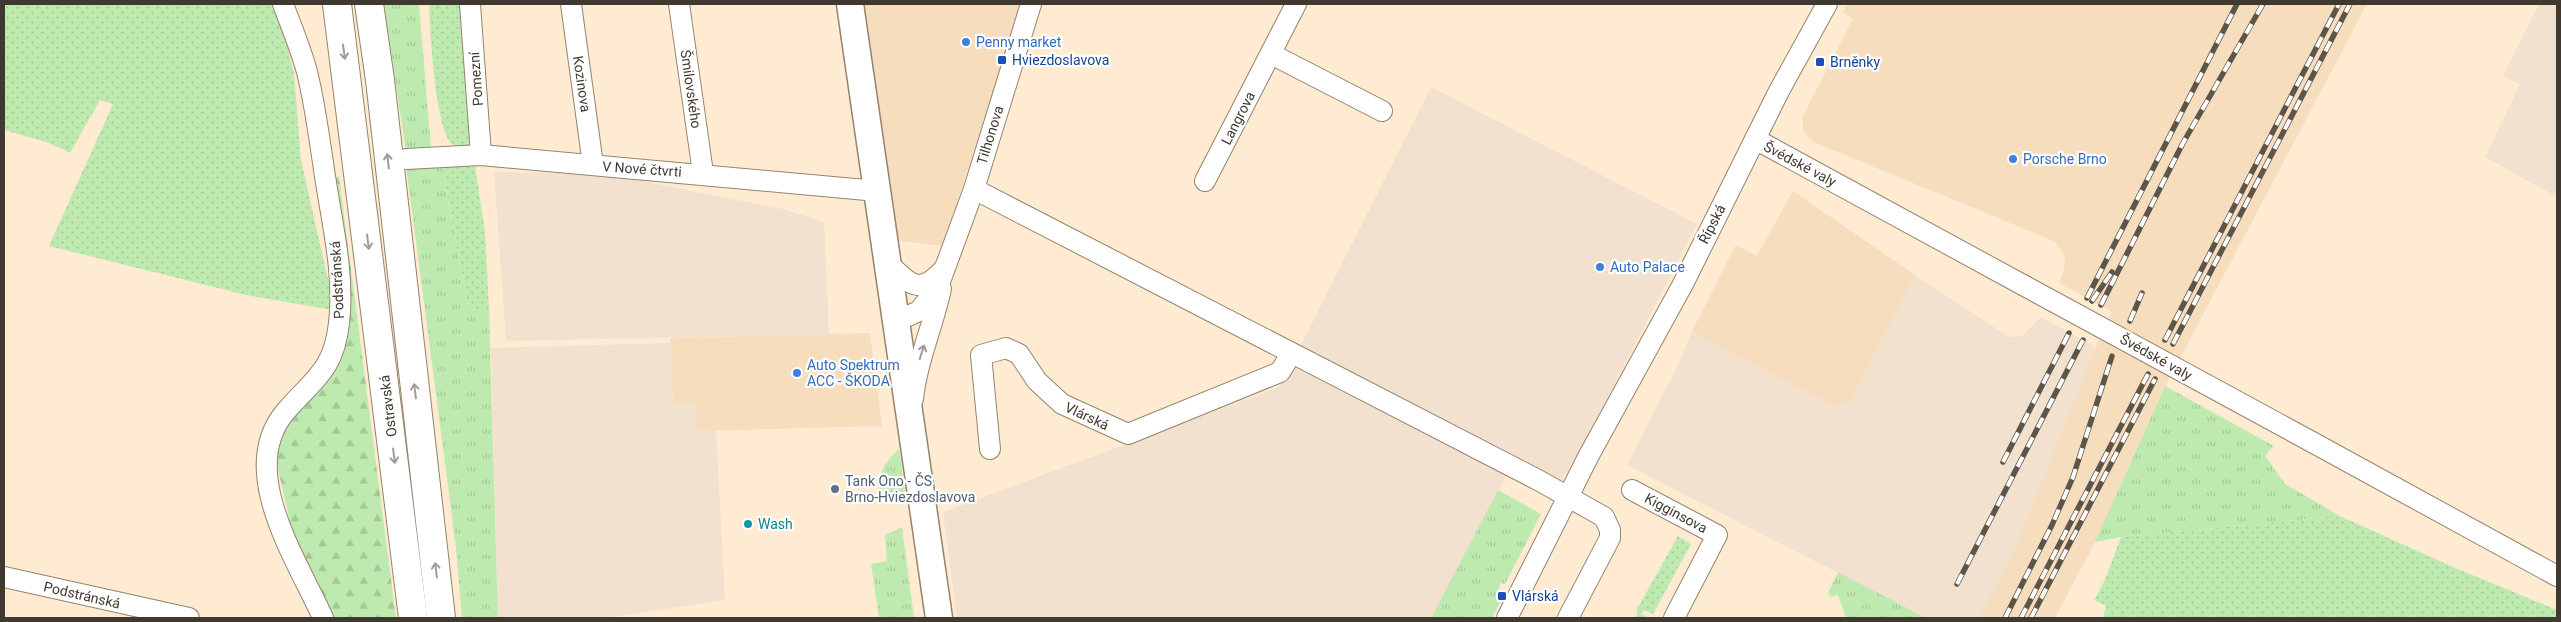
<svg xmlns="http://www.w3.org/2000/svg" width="2561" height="622" viewBox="0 0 2561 622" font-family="Roboto,sans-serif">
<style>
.built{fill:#f5ddbd}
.industrial{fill:#f2e1cf}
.grass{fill:url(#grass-tufts)}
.forest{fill:url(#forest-firs)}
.park{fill:url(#park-dots)}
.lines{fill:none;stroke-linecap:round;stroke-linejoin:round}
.minor-casing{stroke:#95836c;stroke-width:22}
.major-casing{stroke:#95836c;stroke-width:29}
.highway-casing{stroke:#95836c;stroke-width:30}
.minor{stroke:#fff;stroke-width:20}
.major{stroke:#fff;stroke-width:26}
.highway{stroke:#fff;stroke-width:28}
.rail-casing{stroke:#5e5549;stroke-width:5.5}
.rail{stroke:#fff;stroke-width:4;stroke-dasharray:11;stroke-linecap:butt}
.minor-bridge-casing{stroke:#95836c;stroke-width:22;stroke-linecap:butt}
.minor-bridge{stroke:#fff;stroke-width:20}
.oneway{stroke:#a09c97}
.shop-dot{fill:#3f7fe0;stroke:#fff;stroke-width:2}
.transit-dot{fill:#1a4fb4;stroke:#fff;stroke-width:2}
.service-dot{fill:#5c6f8a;stroke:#fff;stroke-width:2}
.culture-dot{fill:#0f9aa8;stroke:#fff;stroke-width:2}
.labels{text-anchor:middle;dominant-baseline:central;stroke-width:4.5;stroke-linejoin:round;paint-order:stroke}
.shop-label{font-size:14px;fill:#366cbe;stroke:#fff;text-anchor:start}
.transit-label{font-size:14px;fill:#164399;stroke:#fff;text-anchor:start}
.street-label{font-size:14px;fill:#40392f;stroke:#fff}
.service-label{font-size:14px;fill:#4e5e75;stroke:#fff;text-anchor:start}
.culture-label{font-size:14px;fill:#0d838f;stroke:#fff;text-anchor:start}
</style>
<defs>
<pattern id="grass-tufts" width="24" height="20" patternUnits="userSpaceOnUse" patternTransform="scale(1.25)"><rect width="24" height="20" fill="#beeab0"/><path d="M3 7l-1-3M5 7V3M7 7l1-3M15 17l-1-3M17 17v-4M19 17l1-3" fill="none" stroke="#a4c998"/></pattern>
<pattern id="forest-firs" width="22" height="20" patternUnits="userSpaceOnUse" patternTransform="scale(1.25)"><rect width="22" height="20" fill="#beeab0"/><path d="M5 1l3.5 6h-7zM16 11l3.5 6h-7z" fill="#a4c998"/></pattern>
<pattern id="park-dots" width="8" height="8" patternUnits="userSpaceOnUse" patternTransform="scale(1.25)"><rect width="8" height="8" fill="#beeab0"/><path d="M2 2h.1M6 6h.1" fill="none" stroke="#a4c998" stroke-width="1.8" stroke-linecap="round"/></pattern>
</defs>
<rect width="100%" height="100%" fill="#feebd1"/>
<!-- built -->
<g class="built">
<polygon points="861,4 1022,4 943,246 893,240"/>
<polygon points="1848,4 2367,4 2161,394 2095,542 2055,618 1978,618 2015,548 2093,354 2112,312 2059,283 2064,270 2065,257 2055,242 2049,239 1811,141 1803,130 1803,116 1853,19 1843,12"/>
<polygon points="1793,191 1915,275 1851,402 1836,407 1713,344 1692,331 1736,245 1757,256"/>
<polygon points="870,333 882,426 698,431 673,404 670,338"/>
</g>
<!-- industrial -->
<g class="industrial">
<polygon points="2539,4 2557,4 2557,197 2485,157 2520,84 2503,76"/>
<polygon points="1431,87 1697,224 1583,445 1560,482 1513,462 1431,618 957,618 943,512 1280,387"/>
<polygon points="494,172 601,173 783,209 824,222 829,334 506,341"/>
<polygon points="1915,275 2009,337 2022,336 2041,317 2096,347 2015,548 1978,618 1926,618 1627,465 1677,367 1692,331 1713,344 1836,407 1851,402"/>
<polygon points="670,343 673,404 696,403 698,430 716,430 725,600 604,618 498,618 491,348"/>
</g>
<!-- grass -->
<g class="grass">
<polygon points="384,4 419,4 431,149 406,152"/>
<polygon points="406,166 442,168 469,310 489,310 498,618 462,618 456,547"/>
<polygon points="2165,386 2274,446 2265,456 2285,484 2340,516 2121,537 2095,542"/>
<path d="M899,449L905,491L899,502L889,503L880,497C876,476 884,463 899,449Z"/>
<polygon points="1498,490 1541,514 1505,584 1501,583 1496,595 1502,598 1492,618 1431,618"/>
<polygon points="902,527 914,618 879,618 871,564 887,561 885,535"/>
<polygon points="1838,572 1926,618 1846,618 1838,595 1831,597 1828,593"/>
</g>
<!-- forest -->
<polygon class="forest" points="339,176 396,618 333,618 294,539 276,461 282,424 329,376 333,180"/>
<!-- park -->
<g class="park">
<polygon points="4,4 277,4 294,74 301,160 329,284 333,284 333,310 246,295 49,246 113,104 100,100 70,153 49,143 4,130"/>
<path d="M429,4H465L474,150C468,149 457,148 452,144C435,129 430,29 429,4Z"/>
<polygon points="457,163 475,165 485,232 489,310 469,310 442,168"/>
<polygon points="2340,516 2455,568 2557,610 2557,618 2103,618 2106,606 2094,600 2104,582 2121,537"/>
<polygon points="1678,536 1691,544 1653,614 1644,610 1641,614 1649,618 1635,618 1638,613 1636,611"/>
</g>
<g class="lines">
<defs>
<g id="minor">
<path d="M283,4C291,26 301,49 307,72C317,112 321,154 328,195C335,237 344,280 339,323C334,370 314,379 286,411C235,470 298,561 323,618"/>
<polyline points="470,4 481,155"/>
<polyline points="571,4 593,165"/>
<polyline points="679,4 703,173"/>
<polyline points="1271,54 1382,111"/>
<polyline points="1755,139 2023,285"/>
<polyline points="406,159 481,155 877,191"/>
<polyline points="1205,181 1296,4"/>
<polyline points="974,189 1538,480 1604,517 1610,530 1610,538 1568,618"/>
<path d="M888,263C910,285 919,296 944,269"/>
<polyline points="897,321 919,311 938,287 974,189 1031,4"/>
<path d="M913,399C917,361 933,326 941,289"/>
<polyline points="2312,442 2557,576"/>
<polyline points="990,449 981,355 1006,348 1019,354 1037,381 1062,404 1128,434 1280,372 1291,354"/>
<polyline points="1632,490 1717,535 1674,618"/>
<polyline points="4,577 189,618"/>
<polyline points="1507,618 1588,457 1683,284 1779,91 1827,4"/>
</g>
<polyline id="major" points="850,4 939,618"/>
<g id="highway">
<polyline points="337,4 413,618"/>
<polyline points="369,4 380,80 441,618"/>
</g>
</defs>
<!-- minor casing -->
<use href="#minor" class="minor-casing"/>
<!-- major casing -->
<use href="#major" class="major-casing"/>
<!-- highway casing -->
<use href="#highway" class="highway-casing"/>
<!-- minor -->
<use href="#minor" class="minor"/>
<!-- major -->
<use href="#major" class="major"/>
<!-- highway -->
<use href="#highway" class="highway"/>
<defs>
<g id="rail">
<polyline points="2087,298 2237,4"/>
<polyline points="2092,301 2112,272"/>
<polyline points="2101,305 2183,143 2263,4"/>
<polyline points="2130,321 2142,293"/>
<polyline points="2165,340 2339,4"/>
<polyline points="2173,344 2350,4"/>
<polyline points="2003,462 2069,333"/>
<polyline points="1957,584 2083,340"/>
<polyline points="2005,618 2052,525 2073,477 2112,356"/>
<polyline points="2021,618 2148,374"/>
<polyline points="2031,618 2155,379"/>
</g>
</defs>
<!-- rail casing -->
<use href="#rail" class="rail-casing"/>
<!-- rail -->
<use href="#rail" class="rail"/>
<defs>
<polyline id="minor-bridge" points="2023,285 2312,442"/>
</defs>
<!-- minor-bridge casing -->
<use href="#minor-bridge" class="minor-bridge-casing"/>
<!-- minor-bridge -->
<use href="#minor-bridge" class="minor-bridge"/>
</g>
<!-- one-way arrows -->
<defs><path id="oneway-shaft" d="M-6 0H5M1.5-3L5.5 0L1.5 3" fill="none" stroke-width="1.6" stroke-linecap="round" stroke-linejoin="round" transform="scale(1.25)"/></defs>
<g class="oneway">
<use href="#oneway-shaft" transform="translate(344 52) rotate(82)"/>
<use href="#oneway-shaft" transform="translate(388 161) rotate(-96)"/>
<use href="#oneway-shaft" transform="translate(368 242) rotate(83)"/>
<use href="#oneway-shaft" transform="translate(922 352) rotate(-72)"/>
<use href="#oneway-shaft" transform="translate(415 391) rotate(-97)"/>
<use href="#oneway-shaft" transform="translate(394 456) rotate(83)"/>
<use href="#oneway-shaft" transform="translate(436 570) rotate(-97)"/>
</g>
<!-- markers -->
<g class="shop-dot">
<circle cx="966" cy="42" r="5"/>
<circle cx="2013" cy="159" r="5"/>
<circle cx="1600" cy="267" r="5"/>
<circle cx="797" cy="373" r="5"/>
</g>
<g class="transit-dot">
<rect x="997" y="55" width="10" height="10" rx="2.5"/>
<rect x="1815" y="57" width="10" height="10" rx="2.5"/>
<rect x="1497" y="591" width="10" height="10" rx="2.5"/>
</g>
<circle class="service-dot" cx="835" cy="489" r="5"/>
<circle class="culture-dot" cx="748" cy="524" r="5"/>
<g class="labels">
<!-- shop labels -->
<g class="shop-label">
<text x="976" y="42">Penny market</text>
<text x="2023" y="159">Porsche Brno</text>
<text x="1610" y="267">Auto Palace</text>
<text x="807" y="365">Auto Spektrum<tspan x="807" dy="16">ACC - ŠKODA</tspan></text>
</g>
<!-- transit labels -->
<g class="transit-label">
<text x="1012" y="60">Hviezdoslavova</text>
<text x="1830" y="62">Brněnky</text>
<text x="1512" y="596">Vlárská</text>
</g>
<!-- street labels -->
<g class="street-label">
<text transform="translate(476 79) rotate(-94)">Pomezní</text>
<text transform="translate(582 84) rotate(82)">Kozinova</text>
<text transform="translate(691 89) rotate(82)">Šmilovského</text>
<text transform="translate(1238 118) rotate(-63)">Langrova</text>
<text transform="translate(990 135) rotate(-73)">Tilhonova</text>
<text transform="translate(1800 164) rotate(28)">Švédské valy</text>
<text transform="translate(642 169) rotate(4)">V Nové čtvrti</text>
<text transform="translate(1712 224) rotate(-63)">Řípská</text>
<text transform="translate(337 280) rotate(-93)">Podstránská</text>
<text transform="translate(2156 357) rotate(29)">Švédské valy</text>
<text transform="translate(388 406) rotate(-97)">Ostravská</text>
<text transform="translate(1087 416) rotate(25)">Vlárská</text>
<text transform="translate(1676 513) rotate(28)">Kigginsova</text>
<text transform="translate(82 595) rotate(13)">Podstránská</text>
</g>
<!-- service labels -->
<g class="service-label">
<text x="845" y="481">Tank Ono - ČS<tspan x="845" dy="16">Brno-Hviezdoslavova</tspan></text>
</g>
<!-- culture labels -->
<g class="culture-label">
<text x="758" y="524">Wash</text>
</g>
</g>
<!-- border -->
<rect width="2561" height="622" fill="none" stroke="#40392f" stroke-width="10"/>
</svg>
